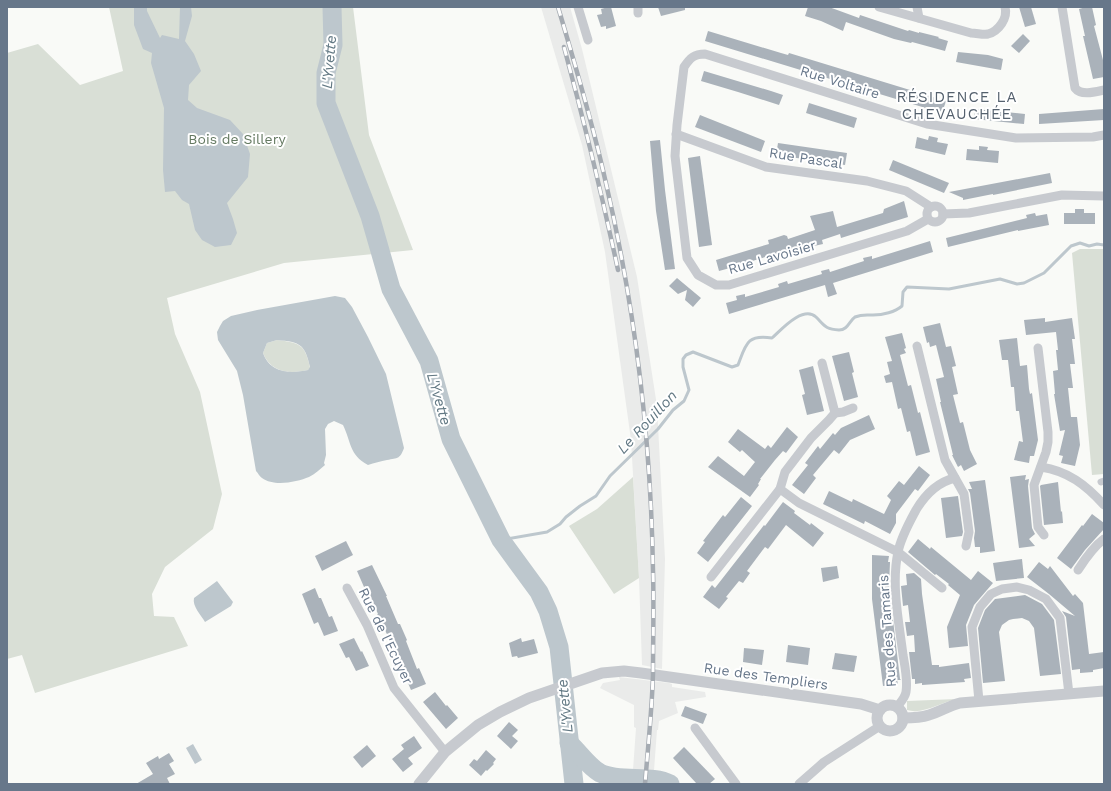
<svg xmlns="http://www.w3.org/2000/svg" width="1111" height="791" viewBox="0 0 1111 791" font-family="'Work Sans',sans-serif">
<style>
.built{fill:#eaebea}
.green{fill:#d9dfd6}
.water{fill:#bdc7cd;fill-rule:evenodd}
.lines{fill:none;stroke-linecap:round;stroke-linejoin:round}
.stream{stroke:#bdc7cd;stroke-width:3}
.river{stroke:#bdc7cd;stroke-width:19}
.building{fill:#aab2ba}
.pedestrian{stroke:#c7cacf;stroke-width:7}
.minor{stroke:#c7cacf;stroke-width:9}
.tertiary{stroke:#c7cacf;stroke-width:11}
.rail-casing{stroke:#a5abb2;stroke-width:4.5}
.rail{stroke:#fff;stroke-width:3;stroke-dasharray:9;stroke-linecap:butt}
.labels{text-anchor:middle;dominant-baseline:central;stroke-width:4;stroke-linejoin:round;paint-order:stroke}
.street-label{font-size:14px;fill:#67778a;stroke:#fff}
.park-label{font-size:14px;fill:#657a62;stroke:#fff}
.water-label{font-size:15px;font-style:italic;fill:#637984;stroke:#fff}
.neighbourhood-label{font-size:15px;letter-spacing:1px;fill:#55616e;stroke:#fff}
</style>
<rect width="100%" height="100%" fill="#f9faf7"/>
<!-- built -->
<g class="built">
<polygon points="541,7 570,7 582,49 637,277 657,406 665,559 662,669 642,665 639,578 631,440 605,252 582,145"/>
<polygon points="619,677 669,683 672,684 672,687 705,692 706,697 675,702 678,713 659,721 658,730 657,730 653,784 632,784 636,728 634,727 634,705 600,688 603,683 620,680"/>
</g>
<!-- green -->
<g class="green">
<polygon points="109,7 353,7 369,135 413,250 284,263 167,298 175,334 200,392 222,494 213,529 165,567 152,594 154,616 174,617 188,646 35,693 22,655 7,659 7,53 38,44 80,85 123,71"/>
<polygon points="1080,249 1104,249 1104,474 1092,475 1072,253"/>
<path d="M277,340C300,343 305,344 310,368L308,370C290,374 271,373 263,353L267,343Z"/>
<polygon points="633,477 639,578 614,594 569,526 597,509"/>
<path d="M957,699C941,702 923,715 907,710V701Z"/>
</g>
<!-- water -->
<g class="water">
<polygon points="134,7 147,7 147,11 160,38 162,35 179,39 180,7 191,7 192,16 185,41 194,54 201,71 189,85 188,100 197,108 230,120 243,134 250,154 248,177 227,203 233,219 237,233 231,245 215,247 202,240 195,230 189,204 182,200 175,191 165,192 163,170 164,108 151,63 152,53 143,49 134,25"/>
<path d="M335,296L345,298L352,307L368,337L386,374L404,448C400,459 398,458 387,460C381,461 374,463 368,465C349,455 351,441 343,425L334,421L328,424L325,429L326,455L324,463L325,465C320,469 315,474 309,477C297,482 274,487 262,478C260,477 258,473 256,471L243,395L237,371L218,340L217,332L220,326L223,321L231,316L257,310ZM277,340C300,342 305,344 310,367L308,370C290,374 270,373 263,353L267,343Z"/>
<path d="M217,581L233,602L231,606L205,622C201,615 192,606 194,598Z"/>
<polygon points="193,744 202,760 195,764 186,748"/>
</g>
<g class="lines">
<!-- stream -->
<path class="stream" d="M501,540L547,532L560,524L566,517L580,506L596,496L610,476L658,429L673,410L684,401L689,390L683,367V359L686,355L693,352L732,367L738,365C746,344 747,334 772,338C781,330 803,305 816,317C825,326 825,329 839,330C848,330 849,321 855,317C862,314 866,315 873,315C883,315 895,312 902,306L903,292L907,287L949,289L1000,279L1017,284L1024,283L1044,273L1071,246L1080,243L1089,246L1097,244L1104,245"/>
<!-- river -->
<g class="river">
<polyline points="332,7 333,45 326,73 326,103 370,216 391,289 429,361 451,439 501,540 539,592 548,611 559,647 574,784"/>
<path d="M569,743C579,752 588,766 600,773C620,783 651,774 670,784"/>
</g>
</g>
<!-- building -->
<g class="building">
<polygon points="608,7 611,7 616,26 606,29 606,26 601,27 597,15 602,14 601,9"/>
<polygon points="658,7 685,7 685,10 661,16"/>
<polygon points="808,7 829,7 859,18 860,15 908,31 909,30 919,33 919,32 939,37 938,38 948,41 945,51 912,42 911,43 894,39 846,22 843,31 821,21 805,16"/>
<polygon points="1019,7 1031,7 1036,24 1025,27"/>
<polygon points="1086,7 1092,7 1096,25 1094,26 1103,60 1104,60 1104,77 1093,79 1083,36 1085,36 1079,9"/>
<polygon points="708,31 781,53 788,55 789,53 946,101 942,113 705,41"/>
<polygon points="1023,34 1030,41 1019,53 1011,46"/>
<polygon points="958,52 988,55 1003,59 1001,70 956,62"/>
<polygon points="704,71 771,91 783,95 779,105 738,92 701,81"/>
<polygon points="809,103 857,118 854,128 806,113"/>
<polygon points="975,109 1025,114 1024,124 974,119"/>
<polygon points="1104,109 1104,120 1039,124 1039,114"/>
<polygon points="700,115 765,141 761,152 695,127"/>
<polygon points="929,136 938,138 937,142 948,144 945,155 915,148 917,137 928,140"/>
<polygon points="660,140 665,190 675,269 665,270 656,211 650,141"/>
<polygon points="778,143 847,153 845,165 776,155"/>
<polygon points="979,146 988,147 987,150 999,151 998,163 966,160 967,149 979,150"/>
<polygon points="700,156 712,245 699,247 688,158"/>
<polygon points="893,160 949,183 944,193 889,170"/>
<polygon points="1050,173 1052,183 993,195 993,194 963,200 963,198 949,192"/>
<polygon points="904,201 908,217 841,238 840,234 822,240 823,244 814,246 814,243 781,252 782,256 773,258 772,255 739,265 740,268 731,271 730,268 719,271 716,260 769,244 768,240 772,239 784,235 787,236 788,239 815,230 810,216 833,211 837,227 883,213 884,209"/>
<polygon points="1075,209 1084,209 1084,213 1095,213 1095,224 1064,224 1064,213 1075,213"/>
<polygon points="1035,213 1036,216 1047,214 1049,225 1018,231 1018,230 948,247 946,238 1027,218 1026,215"/>
<polygon points="930,241 933,252 833,283 837,294 828,297 825,285 729,314 726,303 737,300 736,296 745,294 745,297 779,287 778,284 787,281 788,284 822,274 821,271 829,269 830,272 864,261 863,258 872,256 872,259"/>
<polygon points="677,278 701,298 693,307 685,300 687,290 678,294 669,286"/>
<polygon points="1045,318 1045,322 1072,318 1075,339 1072,339 1075,364 1070,364 1073,388 1068,388 1071,417 1077,417 1080,445 1075,466 1061,463 1063,456 1059,455 1065,430 1060,431 1054,394 1055,394 1053,371 1058,370 1056,350 1058,350 1056,332 1026,335 1024,320"/>
<polygon points="940,323 946,347 951,346 956,366 952,367 958,394 953,395 960,423 963,422 970,450 977,464 964,471 961,465 958,467 952,455 953,455 940,402 941,402 936,379 944,377 936,345 930,347 929,342 927,343 923,327"/>
<polygon points="902,333 906,348 904,349 906,353 900,355 908,386 911,385 918,413 920,412 930,452 916,456 910,431 907,432 901,408 898,409 892,382 886,383 884,376 890,374 887,362 892,361 885,337"/>
<polygon points="1017,338 1020,366 1027,365 1029,389 1030,394 1032,393 1038,440 1034,456 1030,456 1029,463 1014,460 1019,441 1023,442 1019,411 1016,411 1014,387 1011,387 1008,360 1002,360 999,340"/>
<polygon points="849,352 854,372 852,373 858,397 844,401 832,356"/>
<polygon points="813,366 824,411 807,415 802,395 805,394 799,370"/>
<polygon points="869,415 875,429 850,440 839,454 834,450 813,475 816,478 804,494 792,485 808,465 805,463 818,446 820,449 833,433 835,435 841,428"/>
<polygon points="787,427 798,437 786,453 783,451 775,460 760,479 761,479 758,484 759,485 750,497 708,467 718,456 744,476 755,462 742,450 740,452 728,442 738,429 765,449 768,445 771,448"/>
<polygon points="919,466 930,475 918,491 915,489 896,514 896,523 890,534 865,521 864,524 823,504 829,491 852,502 853,499 884,514 891,500 887,496 899,481 904,485"/>
<polygon points="1026,475 1025,480 1029,479 1028,486 1032,528 1035,534 1029,539 1035,546 1019,548 1010,477"/>
<polygon points="985,480 995,551 980,553 980,547 975,547 974,538 975,531 970,493 968,489 972,489 969,482"/>
<polygon points="1058,482 1061,512 1062,511 1063,523 1044,525 1040,486 1041,485"/>
<polygon points="958,496 963,532 962,536 946,538 941,498"/>
<polygon points="741,497 752,506 708,562 697,553 705,542 703,541 723,515 725,517"/>
<polygon points="783,502 795,511 794,513 810,525 811,523 824,533 813,547 786,525 768,549 765,547 747,571 750,573 743,583 739,581 726,597 728,598 719,609 703,597 712,585 715,588 761,529 764,525 765,526"/>
<polygon points="1092,514 1104,523 1104,529 1085,550 1071,569 1057,558 1082,525 1083,526"/>
<polygon points="918,539 930,549 931,547 971,580 978,571 993,583 974,605 966,625 968,646 949,648 947,627 960,595 948,585 949,584 936,574 935,575 908,552"/>
<polygon points="346,541 353,555 322,571 315,556"/>
<polygon points="872,555 889,556 888,562 890,562 889,586 900,679 901,680 897,680 898,684 883,686 872,599"/>
<polygon points="1022,559 1024,578 996,581 993,563"/>
<polygon points="1039,562 1048,569 1050,566 1073,596 1075,594 1083,603 1089,654 1104,652 1104,668 1093,670 1093,672 1080,673 1080,669 1072,670 1066,617 1062,611 1075,616 1049,594 1027,577"/>
<polygon points="372,565 387,596 386,596 398,624 400,624 407,640 406,641 417,669 419,668 426,684 411,690 404,674 403,675 396,659 398,658 385,630 384,631 380,621 377,615 378,614 366,586 364,587 357,571"/>
<polygon points="837,566 839,578 823,582 821,568"/>
<polygon points="914,573 921,579 922,594 932,665 939,665 939,667 969,663 971,678 964,679 965,682 922,685 922,683 915,684 915,679 912,679 909,652 915,652 914,635 907,636 905,622 910,622 908,605 903,606 901,586 907,585 906,574"/>
<polygon points="315,588 319,598 321,598 329,617 332,616 338,631 324,636 318,622 314,624 302,594"/>
<polygon points="1025,595 1042,604 1054,620 1061,674 1040,676 1034,628 1029,621 1022,618 1013,619 1009,620 1002,625 999,632 1005,681 983,683 978,628 985,610 995,599"/>
<polygon points="354,638 361,652 362,651 369,666 356,671 349,657 346,658 339,644"/>
<polygon points="521,638 522,642 534,639 538,653 518,658 517,656 512,657 509,643"/>
<polygon points="788,645 810,648 808,665 786,662"/>
<polygon points="744,648 764,650 762,665 743,662"/>
<polygon points="835,653 857,656 854,672 832,669"/>
<polygon points="435,692 446,706 447,705 458,718 446,729 423,702"/>
<polygon points="685,706 707,714 703,724 681,716"/>
<polygon points="509,722 518,730 512,736 518,741 511,749 497,736"/>
<polygon points="414,736 422,748 408,758 413,764 403,772 392,759 404,749 401,745"/>
<polygon points="367,745 376,756 362,768 353,757"/>
<polygon points="684,747 715,779 709,784 697,784 673,758"/>
<polygon points="486,750 496,759 493,763 494,764 487,771 486,770 481,776 469,765 474,759 477,761"/>
<polygon points="169,753 174,761 169,764 175,774 167,778 170,784 136,784 153,774 146,763 158,756 159,759"/>
</g>
<g class="lines">
<!-- pedestrian -->
<polyline class="pedestrian" points="1101,482 1104,481"/>
<!-- minor -->
<g class="minor">
<polyline points="578,7 588,40"/>
<path d="M879,7L971,33C977,33 983,35 988,34C999,31 1008,18 1005,7"/>
<polyline points="917,7 919,18"/>
<path d="M1062,7L1075,88C1081,96 1095,92 1104,90"/>
<polyline points="638,13 638,7"/>
<polyline points="676,134 766,167 867,181 906,191 931,207"/>
<circle cx="935" cy="214" r="8"/>
<polyline points="943,214 969,213 1062,195 1104,196"/>
<path d="M928,219L907,231L729,285H716L698,275L687,258L675,156L677,125L684,67C690,58 694,54 705,54L927,124L1016,138L1093,137L1104,135"/>
<polyline points="917,346 945,460 964,494 969,532 966,546"/>
<polyline points="1038,348 1048,432 1048,442 1046,452 1034,485 1038,527 1044,535"/>
<polyline points="835,413 843,412 853,408"/>
<path d="M1041,467C1068,471 1086,485 1104,505"/>
<polyline points="780,489 799,503 898,552 942,588"/>
<path d="M1078,570C1085,559 1093,547 1104,539"/>
<polyline points="711,577 780,489 785,472 811,438 829,420 835,413 822,363"/>
<polyline points="347,588 367,625 394,688 445,752"/>
<polyline points="979,701 972,627 980,607 991,594 1002,589 1017,587 1029,590 1046,599 1060,618 1069,694"/>
<path d="M897,707C900,703 905,698 906,692C908,680 905,667 903,655C899,622 891,585 898,552C901,537 909,523 916,510C925,495 938,482 955,478"/>
<polyline points="695,728 736,784"/>
<polyline points="799,784 824,762 880,726"/>
</g>
<!-- tertiary -->
<g class="tertiary">
<circle cx="890" cy="718" r="13"/>
<path d="M903,718C912,718 920,718 929,715C940,712 948,706 960,703L1104,691"/>
<polyline points="419,784 445,752 478,725 500,712 529,698 602,673 624,671 641,673 861,704 880,710"/>
</g>
<defs>
<g id="rail">
<path d="M558,7C575,64 592,121 605,179C635,307 651,439 653,571C654,605 653,639 653,674C652,710 648,747 645,784"/>
<path d="M564,47C584,121 602,195 618,270"/>
</g>
</defs>
<!-- rail casing -->
<use href="#rail" class="rail-casing"/>
<!-- rail -->
<use href="#rail" class="rail"/>
</g>
<g class="labels">
<!-- street labels -->
<g class="street-label">
<text transform="translate(840 82) rotate(17)">Rue Voltaire</text>
<text transform="translate(806 158) rotate(9)">Rue Pascal</text>
<text transform="translate(772 257) rotate(-16)">Rue Lavoisier</text>
<text transform="translate(887 631) rotate(-94)">Rue des Tamaris</text>
<text transform="translate(386 636) rotate(64)">Rue de l'Ecuyer</text>
<text transform="translate(766 676) rotate(8)">Rue des Templiers</text>
</g>
<!-- park labels -->
<g class="park-label">
<text x="237" y="139">Bois de Sillery</text>
</g>
<!-- water labels -->
<g class="water-label">
<text transform="translate(329 62) rotate(-85)">L'Yvette</text>
<text transform="translate(439 399) rotate(74)">L'Yvette</text>
<text transform="translate(647 422) rotate(-47)">Le Rouillon</text>
<text transform="translate(565 706) rotate(-96)">L'Yvette</text>
</g>
<!-- neighbourhood labels -->
<g class="neighbourhood-label">
<text x="957" y="97">RÉSIDENCE LA<tspan x="957" dy="17">CHEVAUCHÉE</tspan></text>
</g>
</g>
<!-- border -->
<rect width="1111" height="791" fill="none" stroke="#67778a" stroke-width="16"/>
</svg>
